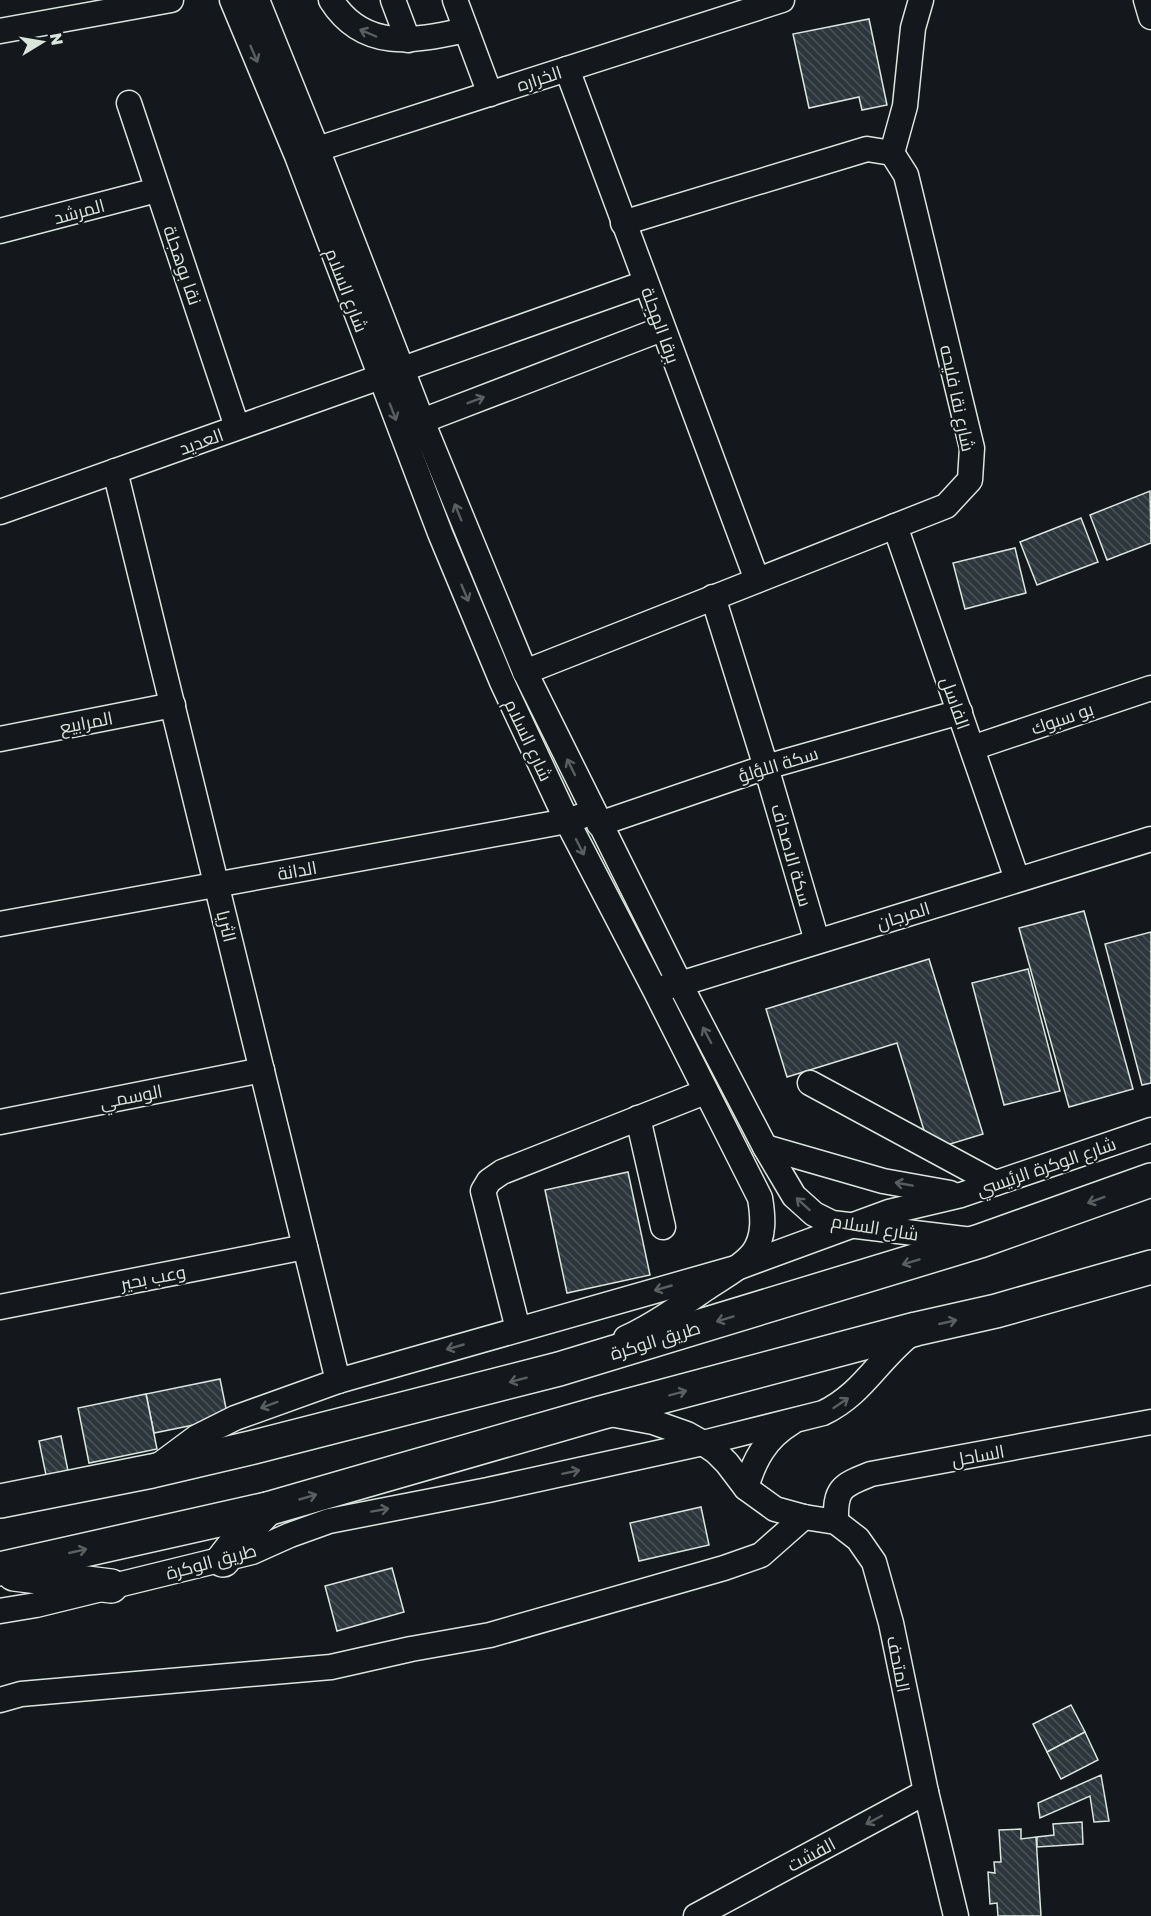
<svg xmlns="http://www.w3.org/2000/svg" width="1151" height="1916" viewBox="0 0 1151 1916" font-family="'Golos Text',Cairo,sans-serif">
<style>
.building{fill:url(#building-back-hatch);stroke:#d8e6dc;stroke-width:1.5}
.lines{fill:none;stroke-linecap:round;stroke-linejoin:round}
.minor-casing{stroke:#d8e6dc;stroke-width:27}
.highway-casing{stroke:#d8e6dc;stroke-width:36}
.minor{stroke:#14181c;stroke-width:24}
.highway{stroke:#14181c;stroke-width:33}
.oneway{stroke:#59605f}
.labels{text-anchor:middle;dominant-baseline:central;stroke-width:4.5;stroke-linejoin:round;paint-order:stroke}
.street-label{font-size:18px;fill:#d8e6dc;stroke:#14181c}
</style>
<defs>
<pattern id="building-back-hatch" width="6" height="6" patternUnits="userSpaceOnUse" patternTransform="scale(1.5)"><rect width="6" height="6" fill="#2c363c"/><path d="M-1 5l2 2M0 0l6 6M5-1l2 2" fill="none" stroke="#4a5358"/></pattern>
</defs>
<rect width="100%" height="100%" fill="#14181c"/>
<!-- building -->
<g class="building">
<polygon points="869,19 887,105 862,110 859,97 809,108 793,34"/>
<polygon points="1150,491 1151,543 1107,560 1090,515"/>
<polygon points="1081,518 1098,562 1037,585 1020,542"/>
<polygon points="1015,548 1026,593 965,609 953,563"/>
<polygon points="1084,911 1133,1089 1069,1107 1019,928"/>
<polygon points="1151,932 1151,1083 1142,1085 1105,944"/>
<polygon points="929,959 983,1134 947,1145 927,1140 897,1043 787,1077 766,1009"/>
<polygon points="1028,969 1060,1091 1004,1105 972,983"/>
<polygon points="628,1172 650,1275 567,1293 545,1190"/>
<polygon points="220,1379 228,1418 154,1433 146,1394"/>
<polygon points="146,1394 157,1449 89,1463 78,1408"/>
<polygon points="61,1436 68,1471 46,1475 39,1441"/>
<polygon points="701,1507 709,1545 639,1561 630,1523"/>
<polygon points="392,1568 404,1612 337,1631 325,1586"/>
<polygon points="1071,1705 1085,1732 1047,1752 1033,1724"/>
<polygon points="1085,1732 1098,1760 1061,1779 1047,1752"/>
<polygon points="1101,1775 1109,1821 1094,1822 1090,1796 1040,1818 1038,1803"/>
<polygon points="1082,1822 1083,1844 1037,1847 1037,1837 1054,1835 1053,1824"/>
<polygon points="1021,1829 1021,1839 1036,1837 1041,1916 998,1916 997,1903 990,1904 988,1872 995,1873 994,1862 1001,1862 999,1830"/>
</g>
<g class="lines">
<defs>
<g id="minor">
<path d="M232,0L297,156L440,533L502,682L567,821L655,990L760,1198C763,1216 765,1237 753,1253C741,1268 721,1278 705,1289C679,1307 654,1325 626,1338"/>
<polyline points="257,0 317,149 422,421 525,672 680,984 765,1147 794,1196 814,1214 832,1223 972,1240"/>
<path d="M331,0C364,52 414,41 466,30"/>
<polyline points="393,0 408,40"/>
<polyline points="455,0 490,94"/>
<polyline points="1146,0 1151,17"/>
<polyline points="0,31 171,0"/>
<polyline points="567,69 757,580"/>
<polyline points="129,103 237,427"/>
<polyline points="892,153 905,106 913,28 921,0"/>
<polyline points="302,154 782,0"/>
<polyline points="0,231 157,190"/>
<polyline points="422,421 662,329"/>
<polyline points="115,471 338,1381"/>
<polyline points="0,512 645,283"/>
<polyline points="895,526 1017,879"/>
<polyline points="713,597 766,767 817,941"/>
<polyline points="525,672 946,506 970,480 972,448 906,175 892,153 867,149 623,223"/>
<polyline points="0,739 173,705"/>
<polyline points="972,748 1151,688"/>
<polyline points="599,824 766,767 960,712"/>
<polyline points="0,924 567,821 582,816"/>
<polyline points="666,987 680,984 1151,839"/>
<polyline points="810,1083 995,1183"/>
<polyline points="638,1118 663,1227"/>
<polyline points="0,1122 262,1070"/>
<polyline points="765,1147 883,1181 950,1193"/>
<polyline points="0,1307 305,1247"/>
<polyline points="518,1329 483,1191 489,1181 502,1172 705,1092"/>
<polyline points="610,1414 653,1422 687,1434 703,1443 716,1452 727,1463 746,1488 775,1509 804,1517 836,1522 858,1539 874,1562 891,1623 926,1792 956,1916"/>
<polyline points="158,1466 197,1437 235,1418 338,1381 739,1267 889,1212 961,1195 1151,1130"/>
<path d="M746,1488C754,1460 766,1438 791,1423"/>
<path d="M836,1522C835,1488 841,1486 871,1474L1151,1422"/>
<path d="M0,1611L36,1605L252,1552L290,1535L329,1521L488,1490L703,1443L823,1413C863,1394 878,1359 912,1333"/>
<polyline points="0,1700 21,1694 331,1667 411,1649 490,1635 724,1568 761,1555 804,1517"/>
<polyline points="696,1916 926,1792"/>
</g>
<g id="highway">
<polyline points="0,1501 152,1471 254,1447 559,1369 980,1241 1151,1180"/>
<polyline points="223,1560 244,1533 267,1509"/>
<polyline points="0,1569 267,1509 600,1413 916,1329 996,1311 1151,1267"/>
<polyline points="14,1574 111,1586"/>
</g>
</defs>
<!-- minor casing -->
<use href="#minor" class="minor-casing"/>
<!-- highway casing -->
<use href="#highway" class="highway-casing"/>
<!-- minor -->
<use href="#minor" class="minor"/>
<!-- highway -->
<use href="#highway" class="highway"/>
</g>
<!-- one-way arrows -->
<defs><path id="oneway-shaft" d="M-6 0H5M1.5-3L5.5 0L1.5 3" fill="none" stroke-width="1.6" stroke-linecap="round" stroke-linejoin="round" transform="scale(1.5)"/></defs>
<g class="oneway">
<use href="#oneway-shaft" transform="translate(368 33) rotate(-157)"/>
<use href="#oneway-shaft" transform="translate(254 54) rotate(67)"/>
<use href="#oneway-shaft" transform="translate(476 400) rotate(-21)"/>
<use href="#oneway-shaft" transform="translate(393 412) rotate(69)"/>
<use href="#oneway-shaft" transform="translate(458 512) rotate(-112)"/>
<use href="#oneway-shaft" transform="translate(465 593) rotate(67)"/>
<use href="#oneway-shaft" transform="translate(571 767) rotate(-116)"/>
<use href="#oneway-shaft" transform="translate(580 847) rotate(63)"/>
<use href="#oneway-shaft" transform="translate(707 1035) rotate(-118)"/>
<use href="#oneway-shaft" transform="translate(904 1184) rotate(-170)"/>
<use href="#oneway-shaft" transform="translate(1096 1200) rotate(160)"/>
<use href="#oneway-shaft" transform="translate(803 1204) rotate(-138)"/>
<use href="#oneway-shaft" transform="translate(911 1262) rotate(163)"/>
<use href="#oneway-shaft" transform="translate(663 1288) rotate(164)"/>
<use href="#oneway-shaft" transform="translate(725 1319) rotate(163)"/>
<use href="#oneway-shaft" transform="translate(948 1322) rotate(-13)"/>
<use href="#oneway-shaft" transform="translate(455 1347) rotate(164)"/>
<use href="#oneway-shaft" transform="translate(518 1380) rotate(165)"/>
<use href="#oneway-shaft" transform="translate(678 1393) rotate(-15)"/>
<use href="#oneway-shaft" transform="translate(841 1403) rotate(-34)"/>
<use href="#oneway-shaft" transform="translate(269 1405) rotate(160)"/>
<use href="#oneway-shaft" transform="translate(571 1472) rotate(-12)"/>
<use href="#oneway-shaft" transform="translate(308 1497) rotate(-16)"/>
<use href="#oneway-shaft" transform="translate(380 1510) rotate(-10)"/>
<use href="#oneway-shaft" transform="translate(78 1551) rotate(-13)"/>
<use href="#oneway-shaft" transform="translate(874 1820) rotate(152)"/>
</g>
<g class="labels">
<!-- street labels -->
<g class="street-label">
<text transform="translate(539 78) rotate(-18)">الخراره</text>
<text transform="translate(79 211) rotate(-15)">المرشد</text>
<text transform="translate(183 265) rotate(71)">نقا بوهجلة</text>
<text transform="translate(347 290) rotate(69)">شارع السلام</text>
<text transform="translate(661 325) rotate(70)">برقا الهجلة</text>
<text transform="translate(958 398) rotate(78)">شارع نقا فليحه</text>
<text transform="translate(201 441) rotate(-20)">العديد</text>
<text transform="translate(956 703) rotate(71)">الفاسل</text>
<text transform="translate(1062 718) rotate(-19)">بو سبوك</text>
<text transform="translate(86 722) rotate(-11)">المرابيع</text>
<text transform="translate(529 740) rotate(65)">شارع السلام</text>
<text transform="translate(778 764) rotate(-17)">سكة اللؤلؤ</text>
<text transform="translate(792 855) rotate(74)">سكة الاصداف</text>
<text transform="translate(297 870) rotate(-10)">الدانة</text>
<text transform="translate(903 915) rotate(-17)">المرجان</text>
<text transform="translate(227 926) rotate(76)">الثريا</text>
<text transform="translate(131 1096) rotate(-11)">الوسمي</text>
<text transform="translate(1046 1166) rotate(-19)">شارع الوكرة الرئيسي</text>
<text transform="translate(875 1227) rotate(9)">شارع السلام</text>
<text transform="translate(153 1277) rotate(-11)">وعب بحير</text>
<text transform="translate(655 1340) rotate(-17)">طريق الوكرة</text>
<text transform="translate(978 1455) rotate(-10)">الساحل</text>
<text transform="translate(211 1561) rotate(-15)">طريق الوكرة</text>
<text transform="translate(899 1664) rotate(79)">المتحف</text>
<text transform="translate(811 1854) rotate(-28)">الفشت</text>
</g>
</g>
<!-- north arrow -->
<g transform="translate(42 42) rotate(79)" stroke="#14181c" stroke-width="4.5" paint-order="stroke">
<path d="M0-4.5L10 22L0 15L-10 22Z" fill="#d8e6dc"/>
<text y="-9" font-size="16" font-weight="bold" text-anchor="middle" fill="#d8e6dc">N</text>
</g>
</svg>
